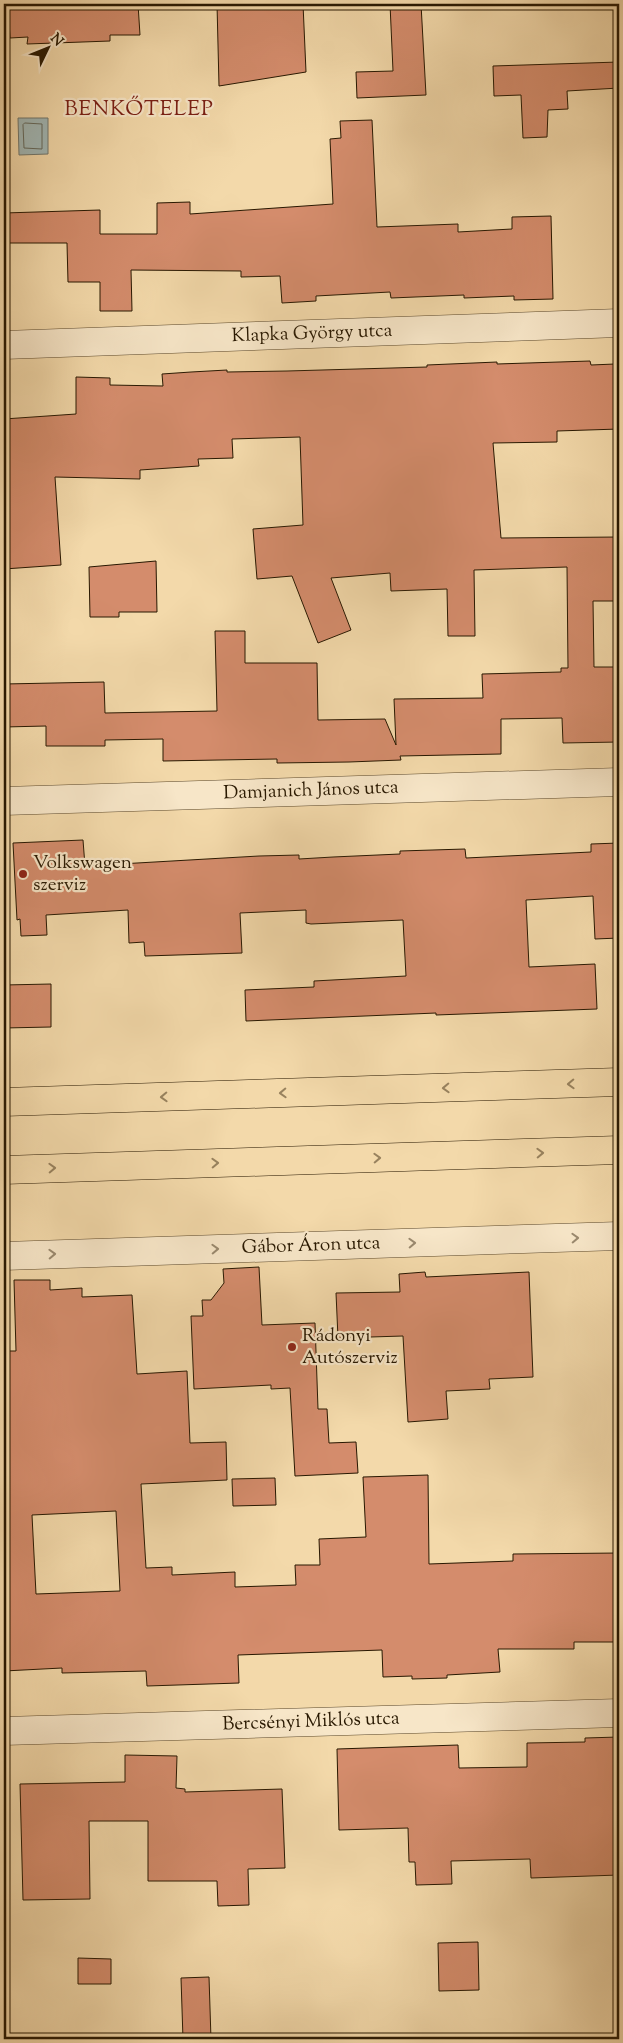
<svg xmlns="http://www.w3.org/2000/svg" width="623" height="2043" viewBox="0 0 623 2043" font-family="'Sorts Mill Goudy',serif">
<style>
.water{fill:#a1b7b5;stroke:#71776d}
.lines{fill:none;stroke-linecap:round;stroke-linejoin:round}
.shore{stroke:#64685b;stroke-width:1}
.building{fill:#d48c6c;stroke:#281801;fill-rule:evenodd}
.street-casing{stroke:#5b482b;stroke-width:29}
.primary-casing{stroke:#281801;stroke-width:29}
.street{stroke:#f7e6c8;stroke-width:28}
.primary{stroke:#f3d9aa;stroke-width:28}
.oneway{stroke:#98825e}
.oneway2{stroke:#9a896e}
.poi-dot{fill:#8f2418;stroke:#f7e6c8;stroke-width:2}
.labels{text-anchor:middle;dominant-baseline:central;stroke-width:4.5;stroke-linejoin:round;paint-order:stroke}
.street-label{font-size:19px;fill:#281801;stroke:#f7e6c8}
.poi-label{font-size:19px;fill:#281801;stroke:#f7e6c8;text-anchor:start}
.quarter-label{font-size:21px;letter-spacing:1px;fill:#7a1f14;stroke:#f7e6c8}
</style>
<rect width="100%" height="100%" fill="#f3d9aa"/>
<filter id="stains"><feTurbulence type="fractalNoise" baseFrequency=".004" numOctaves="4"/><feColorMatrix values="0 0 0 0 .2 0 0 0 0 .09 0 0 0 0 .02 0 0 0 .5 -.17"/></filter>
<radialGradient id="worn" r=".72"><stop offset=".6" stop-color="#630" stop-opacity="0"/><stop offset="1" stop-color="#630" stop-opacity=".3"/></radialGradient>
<!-- water -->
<polygon class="water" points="18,118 48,118 48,154 19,155"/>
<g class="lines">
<!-- shore -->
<polygon class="shore" points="25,123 42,124 42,149 24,148 23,125"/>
</g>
<!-- building -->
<g class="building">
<polygon points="8,4 138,4 140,35 110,35 110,41 27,44 28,37 10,38"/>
<polygon points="217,4 303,4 306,72 219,86"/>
<polygon points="390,4 421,4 426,95 357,98 356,72 393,71"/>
<polygon points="619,62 619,88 567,91 568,109 548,110 547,137 523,138 521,95 494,96 493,66"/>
<polygon points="372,120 377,227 458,224 458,232 512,229 512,217 551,216 553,299 514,300 514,296 464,298 464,295 391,298 390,292 316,296 316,301 282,303 280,276 241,277 241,271 131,270 132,311 100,311 100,282 68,282 67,243 4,243 4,213 100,210 100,234 157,234 157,203 190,202 190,214 333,204 330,139 341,138 340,121"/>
<polygon points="590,361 591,365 615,364 615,385 619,385 619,429 557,431 557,442 493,443 501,538 619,537 619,564 615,564 616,601 593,601 594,667 619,667 619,742 563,743 562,718 501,719 501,754 400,756 401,760 349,762 277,763 277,759 163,761 163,739 105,740 105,746 46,746 46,726 4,727 4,684 104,682 105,713 217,711 215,631 245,631 245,663 317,663 318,720 385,719 396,745 394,699 483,698 482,674 561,672 561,668 568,668 567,567 474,570 475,636 448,636 447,589 391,591 390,573 331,578 351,630 318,643 292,576 257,579 253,529 303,525 300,437 232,439 233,458 198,459 199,466 140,470 140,479 55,477 61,565 4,569 4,419 76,414 76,377 110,378 110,385 163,386 162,374 191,372 227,370 227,372 287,371 427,367 427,365 497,362 497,364"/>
<polygon points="156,561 157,612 119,612 119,617 90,617 89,567"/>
<polygon points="83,840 85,866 259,856 299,855 299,859 333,857 400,854 400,851 465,849 466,858 591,852 591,844 619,843 619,938 595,939 593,896 526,900 529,967 595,964 597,1009 436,1015 436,1013 246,1021 245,990 314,987 314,981 406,976 403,920 311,924 306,923 306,910 240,913 242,953 145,956 144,942 129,943 128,910 46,915 47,935 21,936 20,919 17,920 13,843"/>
<polygon points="51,984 51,1027 4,1028 4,985"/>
<polygon points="259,1267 262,1325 315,1323 318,1409 327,1409 329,1443 356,1442 358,1473 295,1476 290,1388 271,1389 271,1385 194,1389 191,1316 203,1316 202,1300 211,1300 224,1283 223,1269"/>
<polygon points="425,1272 426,1277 529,1272 533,1377 489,1379 490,1389 446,1391 448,1419 408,1422 403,1336 338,1338 336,1293 400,1292 399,1274"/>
<path d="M14,1280H50V1290L82,1288V1297L132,1295L137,1374L187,1371L190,1443L226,1442L227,1480L141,1484L146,1568L172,1567V1575L235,1572V1587L296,1585L295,1565H320L319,1539L366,1537L363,1477L428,1475L429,1564L513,1561V1554L619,1553V1642H574V1649H498L500,1672L447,1675V1678L412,1679V1676L383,1677L382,1650L238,1655L239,1683L147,1686L146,1671L62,1673V1668L4,1671V1351H16ZM116,1511L120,1591L36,1594L32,1515Z"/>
<polygon points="275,1478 276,1505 233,1506 232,1479"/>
<polygon points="619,1737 619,1875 531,1878 530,1859 451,1861 452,1884 416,1885 415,1862 409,1862 408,1828 339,1830 337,1749 458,1745 459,1768 527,1767 527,1743 585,1742 585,1738"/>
<polygon points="125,1755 177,1756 176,1788 185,1789 185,1792 282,1789 285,1868 248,1869 249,1905 218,1906 217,1881 148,1881 148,1821 89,1821 90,1899 23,1900 20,1784 125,1782"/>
<polygon points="478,1942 479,1990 439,1991 438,1943"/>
<polygon points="78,1958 111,1959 111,1984 78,1984"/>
<polygon points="209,1977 211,2039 183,2039 181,1978"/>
</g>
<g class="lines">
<defs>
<g id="street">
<polyline points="4,345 619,323"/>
<polyline points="4,801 619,782"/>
<polyline points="4,1256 619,1236"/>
<polyline points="4,1731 619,1713"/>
</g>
<g id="primary">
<polyline points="4,1102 619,1082"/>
<polyline points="4,1170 619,1150"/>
</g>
</defs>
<!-- street casing -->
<use href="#street" class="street-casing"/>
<!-- primary casing -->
<use href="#primary" class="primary-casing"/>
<!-- street -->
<use href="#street" class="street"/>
<!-- primary -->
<use href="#primary" class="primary"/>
</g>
<!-- one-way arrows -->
<defs><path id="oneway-chevron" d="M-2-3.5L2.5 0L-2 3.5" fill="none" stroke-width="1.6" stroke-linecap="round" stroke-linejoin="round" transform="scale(1.25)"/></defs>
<g class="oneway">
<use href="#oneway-chevron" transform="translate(571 1084) rotate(178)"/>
<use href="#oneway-chevron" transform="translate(446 1088) rotate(178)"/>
<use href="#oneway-chevron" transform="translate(283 1093) rotate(178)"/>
<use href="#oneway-chevron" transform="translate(164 1097) rotate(178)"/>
<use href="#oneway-chevron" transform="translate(540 1153) rotate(-2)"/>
<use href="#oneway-chevron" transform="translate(377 1158) rotate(-2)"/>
<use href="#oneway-chevron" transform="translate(215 1163) rotate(-2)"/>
<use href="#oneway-chevron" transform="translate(52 1168) rotate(-2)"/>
</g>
<g class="oneway2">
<use href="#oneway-chevron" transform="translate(575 1238) rotate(-2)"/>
<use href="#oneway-chevron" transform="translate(412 1243) rotate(-2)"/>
<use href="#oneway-chevron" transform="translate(215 1249) rotate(-2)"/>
<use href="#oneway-chevron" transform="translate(52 1254) rotate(-2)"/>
</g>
<!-- markers -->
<g class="poi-dot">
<circle cx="23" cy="874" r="5"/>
<circle cx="292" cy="1347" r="5"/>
</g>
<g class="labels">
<!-- street labels -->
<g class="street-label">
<text transform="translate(312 334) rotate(-2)">Klapka György utca</text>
<text transform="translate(311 791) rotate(-2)">Damjanich János utca</text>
<text transform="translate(311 1246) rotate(-2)">Gábor Áron utca</text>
<text transform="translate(311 1722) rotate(-2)">Bercsényi Miklós utca</text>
</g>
<!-- poi labels -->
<g class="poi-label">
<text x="33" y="863">Volkswagen<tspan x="33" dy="22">szerviz</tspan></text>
<text x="302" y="1336">Rádonyi<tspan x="302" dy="22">Autószerviz</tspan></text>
</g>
<!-- quarter labels -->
<g class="quarter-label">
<text x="139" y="110">BENKŐTELEP</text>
</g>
</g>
<!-- margin -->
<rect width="623" height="2043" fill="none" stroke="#f3d9aa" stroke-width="20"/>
<rect x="5" y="5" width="613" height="2033" fill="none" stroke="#281801" stroke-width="2.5"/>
<rect x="10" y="10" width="603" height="2023" fill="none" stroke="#281801"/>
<!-- north arrow -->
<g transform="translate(48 48) rotate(47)" stroke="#f7e6c8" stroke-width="4" paint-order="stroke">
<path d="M0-4L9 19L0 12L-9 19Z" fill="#281801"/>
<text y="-8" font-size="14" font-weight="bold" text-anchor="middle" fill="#281801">N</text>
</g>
<rect width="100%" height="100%" filter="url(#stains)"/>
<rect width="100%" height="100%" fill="url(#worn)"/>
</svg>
